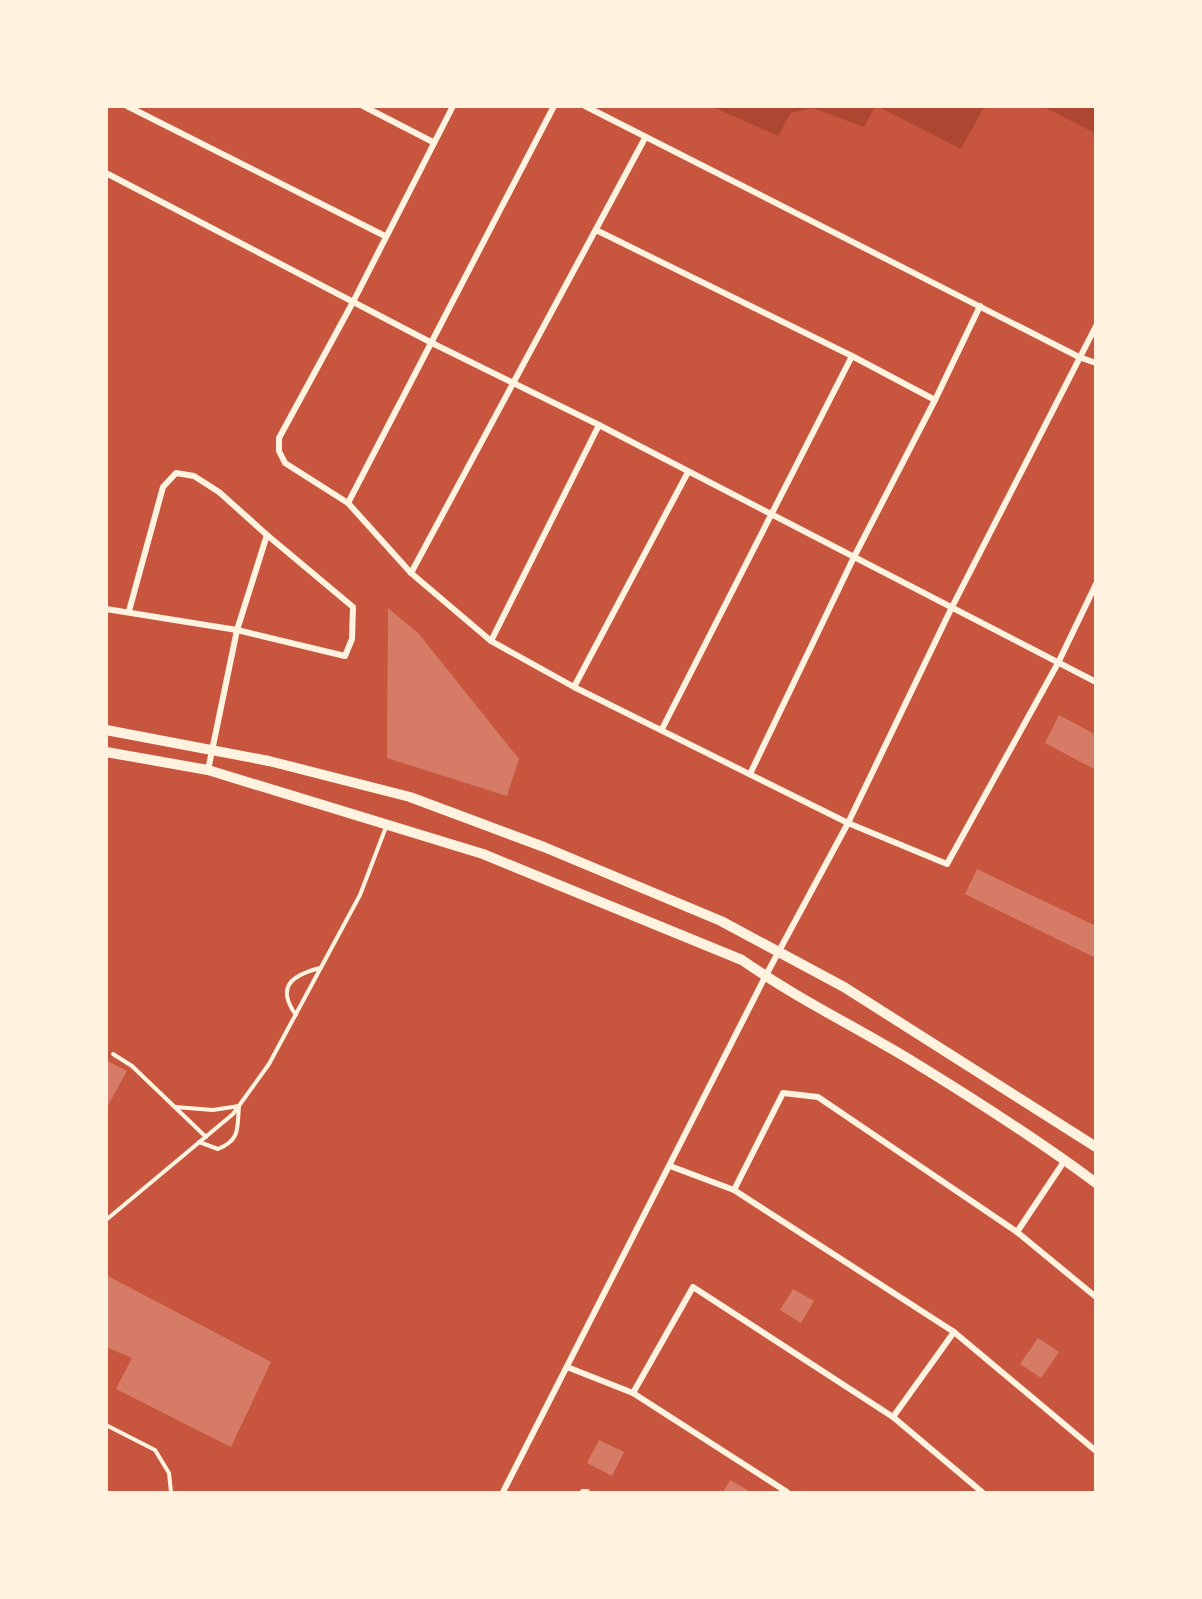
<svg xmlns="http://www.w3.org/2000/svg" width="1202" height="1599" viewBox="0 0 1202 1599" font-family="'Space Grotesk',sans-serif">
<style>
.green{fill:#ae4732}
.building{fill:#d67c66}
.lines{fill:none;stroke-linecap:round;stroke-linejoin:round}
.service{stroke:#fff3e0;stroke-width:4}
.minor{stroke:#fff3e0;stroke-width:6}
.tertiary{stroke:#fff3e0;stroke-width:10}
</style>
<rect width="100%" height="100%" fill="#c8553d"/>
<!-- green -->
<g class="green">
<polygon points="713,107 875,106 875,107 864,127 813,108 791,113 778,136"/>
<polygon points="879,107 984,107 961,149"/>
<polygon points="1044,107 1095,107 1095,133"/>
</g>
<!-- building -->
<g class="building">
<polygon points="388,608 419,634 519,759 507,796 387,758"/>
<polygon points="1059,715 1096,735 1096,770 1045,743"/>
<polygon points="977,869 1096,926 1096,958 965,894"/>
<polygon points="106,1060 127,1071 106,1109"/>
<polygon points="106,1275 271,1362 231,1447 116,1389 132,1358 106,1347"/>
<polygon points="793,1289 814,1301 801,1323 780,1310"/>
<polygon points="1038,1338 1059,1352 1041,1378 1020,1364"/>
<polygon points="599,1440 624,1452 612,1476 587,1463"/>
<polygon points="730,1480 751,1492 723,1492"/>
</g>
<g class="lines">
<!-- service -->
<g class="service">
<path d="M296,1015C275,986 293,975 320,968"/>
<polyline points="113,1054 132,1066 206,1137"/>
<path d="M175,1107L213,1110L239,1106C237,1127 241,1140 218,1149L199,1142"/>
<polyline points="106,1220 233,1114 269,1064 360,895 386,827"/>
<polyline points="106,1425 155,1450 169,1473 171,1492"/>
</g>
<!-- minor -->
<g class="minor">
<polyline points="127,106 385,236"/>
<polyline points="363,106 433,142"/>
<polyline points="453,106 353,302 279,438 279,451 285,463 348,503 411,573 491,641 574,687 848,823 947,864 1058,663 1096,584"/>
<polyline points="585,106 1079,357 1096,363"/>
<polyline points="106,173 432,343 599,425 1096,682"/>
<polyline points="596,230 852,356 935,400"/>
<polyline points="348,503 554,106"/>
<polyline points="411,573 645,138"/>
<polyline points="106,609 237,630 345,656 352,639 353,607 267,535 219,492 194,476 176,473 163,487 129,611"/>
<polyline points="491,641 599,425"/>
<polyline points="574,687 688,472"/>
<polyline points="662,729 852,356"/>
<polyline points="208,770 237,630 267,535"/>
<polyline points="750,774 854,557 935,400 980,306"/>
<polyline points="670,1166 734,1190 954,1332 1096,1451"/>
<polyline points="734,1190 783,1093 818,1097 1017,1232 1096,1297"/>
<polyline points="1017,1232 1065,1160"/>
<polyline points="567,1367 633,1393 787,1492"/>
<polyline points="633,1393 693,1287 893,1417 982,1492"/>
<polyline points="893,1417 954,1332"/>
<polyline points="503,1492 765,977 848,823 952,607 1096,326"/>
<polyline points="583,1492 587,1492"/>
</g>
<!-- tertiary -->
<g class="tertiary">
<polyline points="106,730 269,761 410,797 544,847 721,921 844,987 1096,1147"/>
<path d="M106,752L208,770L483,854L742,960C796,998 856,1027 912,1061C974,1099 1037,1139 1096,1183"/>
</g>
</g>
<!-- border -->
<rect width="1202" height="1599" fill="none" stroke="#fff3e0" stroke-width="216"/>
</svg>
